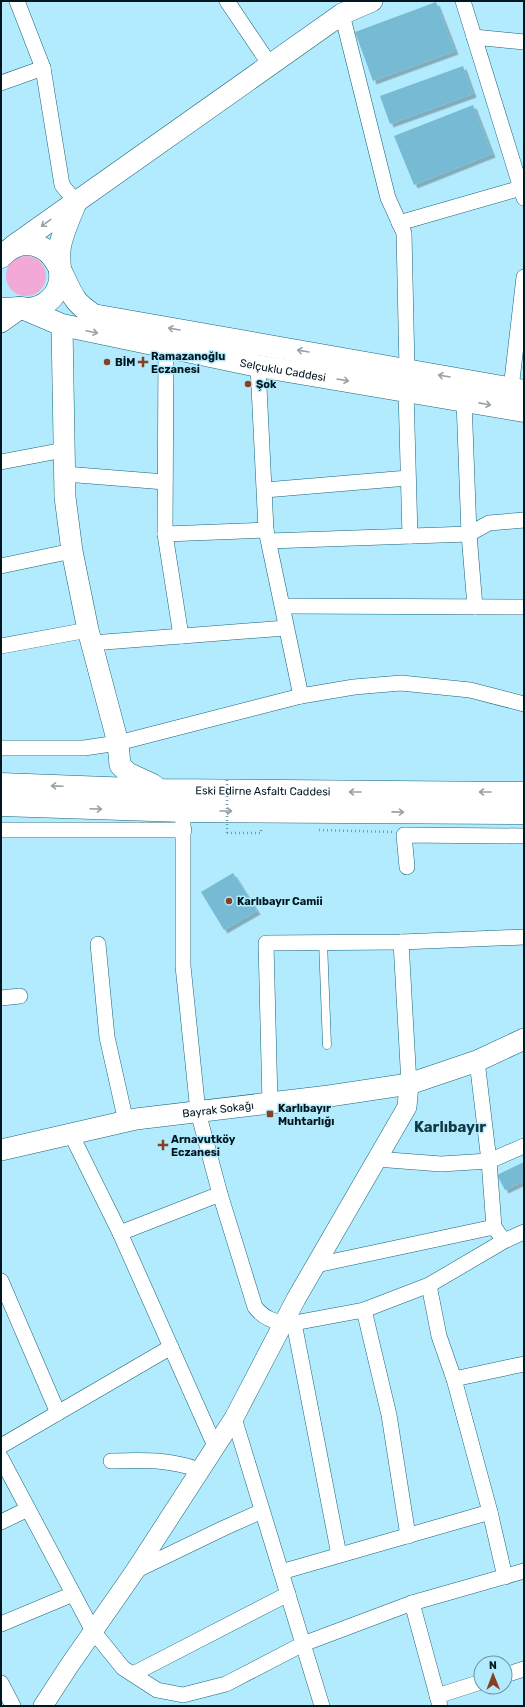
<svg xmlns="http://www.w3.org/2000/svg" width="525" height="1707" viewBox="0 0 525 1707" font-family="Rubik,sans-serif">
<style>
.green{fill:#f2a9d6}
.building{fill:#76bbd3;filter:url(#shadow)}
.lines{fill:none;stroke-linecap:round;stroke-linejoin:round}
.service-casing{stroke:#186479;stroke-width:9}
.minor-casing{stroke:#186479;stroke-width:16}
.tertiary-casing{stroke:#186479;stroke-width:20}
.secondary-casing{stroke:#186479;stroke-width:22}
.primary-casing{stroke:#186479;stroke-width:23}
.trunk-casing{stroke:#186479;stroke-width:23}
.path{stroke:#6f9baa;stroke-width:2.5;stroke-dasharray:1 3;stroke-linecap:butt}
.service{stroke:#fff;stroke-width:8}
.minor{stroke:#fff;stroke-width:15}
.tertiary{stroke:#fff;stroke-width:19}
.secondary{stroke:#fff;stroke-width:21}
.primary{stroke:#fff;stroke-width:22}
.trunk{stroke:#fff;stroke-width:22}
.path-bridge{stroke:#6f9baa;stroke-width:2.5;stroke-dasharray:1 3;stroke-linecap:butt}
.oneway{stroke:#99a2a6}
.poi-dot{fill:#884022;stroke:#b3ebfe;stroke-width:1.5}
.labels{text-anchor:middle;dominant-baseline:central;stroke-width:3;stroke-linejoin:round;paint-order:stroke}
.poi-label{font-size:11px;font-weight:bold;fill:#001720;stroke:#b3ebfe;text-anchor:start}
.street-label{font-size:11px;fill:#001720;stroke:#b3ebfe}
.district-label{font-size:15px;font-weight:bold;fill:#123844;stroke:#b3ebfe}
</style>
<defs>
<filter id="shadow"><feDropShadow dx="3.5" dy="3.5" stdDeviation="0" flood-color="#0004"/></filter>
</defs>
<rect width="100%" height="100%" fill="#b3ebfe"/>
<!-- green -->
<circle class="green" cx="26" cy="276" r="20"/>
<!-- building -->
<g class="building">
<polygon points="436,2 455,51 373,81 355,32"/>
<polygon points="463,66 473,94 390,124 380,96"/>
<polygon points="473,105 492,154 414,185 394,136"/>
<polygon points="233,873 257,911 224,930 201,892"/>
<polygon points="524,1162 524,1181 505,1190 497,1175"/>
</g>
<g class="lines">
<defs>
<polyline id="service" points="323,942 327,1045"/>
<g id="minor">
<polyline points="17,1 43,68 62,185 76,202"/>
<polyline points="227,1 270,65"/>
<polyline points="463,1 524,198"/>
<polyline points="342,14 388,198 404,233 407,370"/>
<polyline points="474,37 524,42"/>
<polyline points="1,83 43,68"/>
<polyline points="399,223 521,188"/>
<polyline points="166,347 165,534 181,636"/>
<polyline points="258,366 266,530 301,696"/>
<polyline points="511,389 524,277"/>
<polyline points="406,391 410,536"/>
<polyline points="464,400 469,534 475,607"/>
<polyline points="1,462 64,450"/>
<polyline points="65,474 165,482"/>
<polyline points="265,490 408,478"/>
<polyline points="165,534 266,530"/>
<polyline points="269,541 469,534 489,523 524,520"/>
<polyline points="1,566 72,551"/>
<polyline points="283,606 524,607"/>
<polyline points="92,643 286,628"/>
<polyline points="1,646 88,630"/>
<polyline points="1,748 84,748 118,743 301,696 354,687 401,683 470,690 524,704"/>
<path d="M183,811V966L198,1112L220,1194L255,1307C265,1320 277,1323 294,1323L364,1310L429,1285L504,1241L524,1232"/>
<polyline points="1,830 184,830"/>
<polyline points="407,867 404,835 524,836"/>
<polyline points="401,942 409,1084"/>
<polyline points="98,944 107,1037 126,1122"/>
<polyline points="1,998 20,996"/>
<polyline points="477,1061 489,1161 494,1227"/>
<polyline points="270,1103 266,943 401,942 524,937"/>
<polyline points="71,1134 120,1233 215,1446"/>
<polyline points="376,1159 441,1164 489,1161 524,1146"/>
<polyline points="120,1233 220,1194"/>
<polyline points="316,1265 494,1227 504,1241"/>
<polyline points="1,1281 58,1413"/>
<polyline points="429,1285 439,1336 454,1379 490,1512 505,1577"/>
<polyline points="364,1310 389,1415 408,1536"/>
<polyline points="294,1323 339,1555"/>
<polyline points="454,1379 524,1364"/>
<polyline points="234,1418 322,1706"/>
<polyline points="1,1446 171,1347"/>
<polyline points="1,1458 93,1631 123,1668 157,1690 183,1695 226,1684 303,1644 412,1603 524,1571"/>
<path d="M111,1461C145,1460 167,1459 200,1470"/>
<polyline points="1,1522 28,1509"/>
<polyline points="135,1571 224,1528 262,1511"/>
<polyline points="281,1572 490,1512"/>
<polyline points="412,1603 440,1706"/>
<polyline points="1,1624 73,1594"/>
<polyline points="133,1674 288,1594"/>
<polyline points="505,1675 524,1669"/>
<polyline points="1,1683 13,1706"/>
<polyline points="437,1696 481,1682"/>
</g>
<g id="tertiary">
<polyline points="1,323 22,308"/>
<polyline points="43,1706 69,1666 135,1571 234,1418 296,1299 407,1107 409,1084"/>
</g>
<g id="secondary">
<polyline points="76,202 342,14 372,1"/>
<polyline points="62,325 65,497 72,551 88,630 118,743 120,765 128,773 152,784 160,790"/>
<path id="s1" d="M1,1150L136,1119L329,1096L409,1084L477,1061L524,1039"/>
</g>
<g id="primary">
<polyline points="14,246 76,202"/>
<path d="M1,257C8,249 17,244 28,244C59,246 61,280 76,300C80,306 87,310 93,315L524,391"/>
<path d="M18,308C38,312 56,301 60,281C61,270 58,258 60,246C63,231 70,216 76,202"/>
<path id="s2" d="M1,309L22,308L62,325L258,366L524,411"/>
</g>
<g id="trunk">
<path id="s3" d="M1,784L160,790L524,793"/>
<polyline points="1,805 183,811 524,813"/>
</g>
</defs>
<!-- service casing -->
<use href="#service" class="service-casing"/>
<!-- minor casing -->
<use href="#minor" class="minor-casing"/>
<!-- tertiary casing -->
<use href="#tertiary" class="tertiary-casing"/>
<!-- secondary casing -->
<use href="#secondary" class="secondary-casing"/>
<!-- primary casing -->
<use href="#primary" class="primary-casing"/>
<!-- trunk casing -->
<use href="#trunk" class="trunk-casing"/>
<!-- path -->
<g class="path">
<polyline points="319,830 392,832"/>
<polyline points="227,833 261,833 261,827"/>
</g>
<!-- service -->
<use href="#service" class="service"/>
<!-- minor -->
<use href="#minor" class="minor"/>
<!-- tertiary -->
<use href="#tertiary" class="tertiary"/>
<!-- secondary -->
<use href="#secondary" class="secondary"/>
<!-- primary -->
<use href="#primary" class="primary"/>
<!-- trunk -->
<use href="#trunk" class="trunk"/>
<!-- path-bridge -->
<polyline class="path-bridge" points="227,780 227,833"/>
</g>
<!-- one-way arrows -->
<defs><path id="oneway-shaft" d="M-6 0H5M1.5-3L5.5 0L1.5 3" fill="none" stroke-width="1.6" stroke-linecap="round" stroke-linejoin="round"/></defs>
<g class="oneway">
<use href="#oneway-shaft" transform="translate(46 223) rotate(144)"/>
<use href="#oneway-shaft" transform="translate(174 329) rotate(-170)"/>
<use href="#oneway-shaft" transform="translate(92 332) rotate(12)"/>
<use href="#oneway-shaft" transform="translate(303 351) rotate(-170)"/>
<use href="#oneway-shaft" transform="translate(444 376) rotate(-170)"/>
<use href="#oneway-shaft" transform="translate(343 380) rotate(10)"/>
<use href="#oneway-shaft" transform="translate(485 404) rotate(11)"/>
<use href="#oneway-shaft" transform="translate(57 786) rotate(-178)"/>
<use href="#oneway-shaft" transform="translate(355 792) rotate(-180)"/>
<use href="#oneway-shaft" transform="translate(485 792) rotate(-180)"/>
<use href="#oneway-shaft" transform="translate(96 809) rotate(2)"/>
<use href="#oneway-shaft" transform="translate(226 811)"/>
<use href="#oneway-shaft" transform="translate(398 812) rotate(1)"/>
</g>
<!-- markers -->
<g class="poi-dot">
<circle cx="107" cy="362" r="4"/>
<path d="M141 356h4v4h4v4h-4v4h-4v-4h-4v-4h4z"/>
<circle cx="248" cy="384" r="4"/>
<circle cx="229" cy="901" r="4"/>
<rect x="266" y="1110" width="8" height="8" rx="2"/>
<path d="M161 1139h4v4h4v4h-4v4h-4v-4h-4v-4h4z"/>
</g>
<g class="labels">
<!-- poi labels -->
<g class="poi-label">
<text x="151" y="356">Ramazanoğlu<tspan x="151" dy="13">Eczanesi</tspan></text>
<text x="115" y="362">BİM</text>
<text x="256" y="384">Şok</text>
<text x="237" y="901">Karlıbayır Camii</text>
<text x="278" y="1108">Karlıbayır<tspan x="278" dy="13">Muhtarlığı</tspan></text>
<text x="171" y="1139">Arnavutköy<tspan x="171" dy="13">Eczanesi</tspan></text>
</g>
<!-- street labels -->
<g class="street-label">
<text stroke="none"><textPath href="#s2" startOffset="290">Selçuklu Caddesi</textPath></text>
<text stroke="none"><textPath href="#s3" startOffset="262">Eski Edirne Asfaltı Caddesi</textPath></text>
<text stroke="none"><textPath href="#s1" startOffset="221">Bayrak Sokağı</textPath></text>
</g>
<!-- district labels -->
<g class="district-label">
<text x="450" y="1127">Karlıbayır</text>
</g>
</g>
<!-- border -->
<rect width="525" height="1707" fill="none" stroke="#001720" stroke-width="4"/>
<!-- north arrow -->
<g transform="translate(493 1675) rotate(359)"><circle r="19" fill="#b3ebfe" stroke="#6b96a5"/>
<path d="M0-3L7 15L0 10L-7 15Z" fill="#884022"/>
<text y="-6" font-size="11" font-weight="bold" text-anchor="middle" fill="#001720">N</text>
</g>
</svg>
